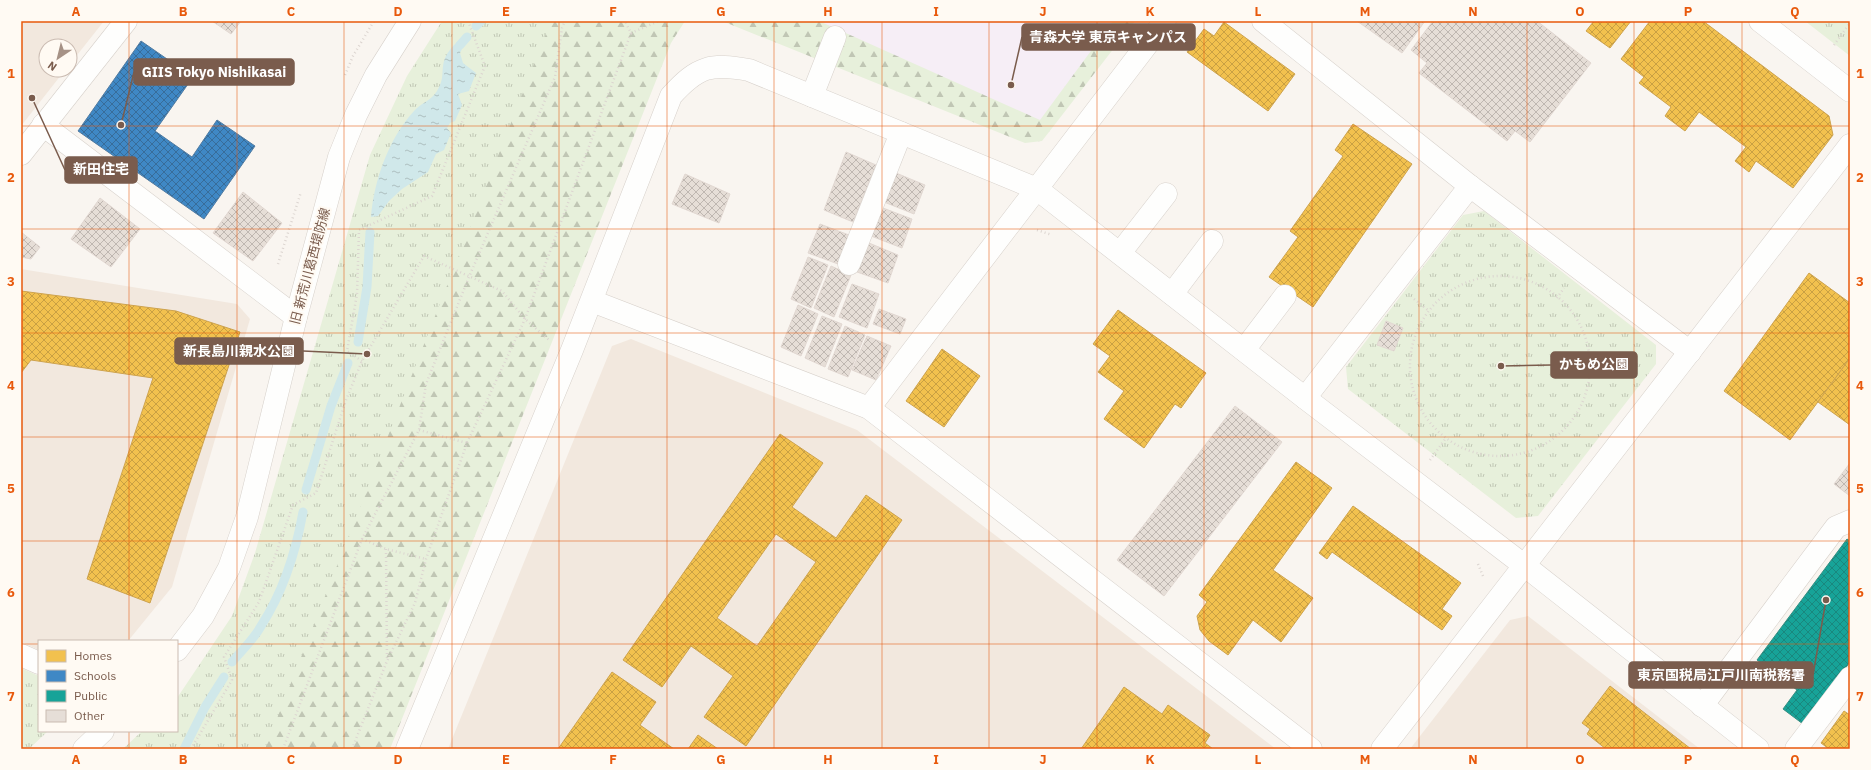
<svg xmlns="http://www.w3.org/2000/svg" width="1871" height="770" viewBox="0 0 1871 770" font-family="'IBM Plex Sans','Noto Sans JP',sans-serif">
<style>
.residential{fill:#f2e8de}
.education{fill:#f6eef6}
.forest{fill:url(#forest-firs)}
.park{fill:url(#park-tufts)}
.water{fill:url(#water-ripples)}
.homes{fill:url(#homes-cross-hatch);stroke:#cea34e;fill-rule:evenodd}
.schools{fill:url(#schools-cross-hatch);stroke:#517ba1}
.public{fill:url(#public-cross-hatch);stroke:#358e82}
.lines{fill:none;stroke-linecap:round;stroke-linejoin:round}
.stream{stroke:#d0e8ea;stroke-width:9}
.building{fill:url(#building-cross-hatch);stroke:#e2d8d2}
.minor-casing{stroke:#d7d1cb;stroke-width:23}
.path{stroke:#dcd5d0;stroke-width:2.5;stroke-dasharray:1 3;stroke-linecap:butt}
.minor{stroke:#fefefd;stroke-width:22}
.grid{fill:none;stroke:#e8590c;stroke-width:1;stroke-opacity:0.55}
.labels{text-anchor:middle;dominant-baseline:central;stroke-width:4;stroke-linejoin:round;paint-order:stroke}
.street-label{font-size:13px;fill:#7a5c4d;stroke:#fffaf3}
.leader{fill:none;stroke:#7a5c4d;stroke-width:1.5}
.callout-dot{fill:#7a5c4d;stroke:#fffaf3;stroke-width:1.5}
.callout{fill:#7a5c4d;stroke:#7a5c4d;stroke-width:1.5}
.callout-label{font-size:14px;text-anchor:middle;font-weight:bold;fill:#fff}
.neatline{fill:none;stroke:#e8590c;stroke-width:1.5}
.grid-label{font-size:13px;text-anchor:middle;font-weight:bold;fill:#e8590c}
</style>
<defs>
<pattern id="forest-firs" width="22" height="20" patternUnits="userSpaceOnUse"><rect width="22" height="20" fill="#e7f0db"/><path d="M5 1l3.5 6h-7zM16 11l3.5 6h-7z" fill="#c0c6b4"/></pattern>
<pattern id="park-tufts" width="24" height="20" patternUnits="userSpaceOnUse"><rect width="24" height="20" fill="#e7f0db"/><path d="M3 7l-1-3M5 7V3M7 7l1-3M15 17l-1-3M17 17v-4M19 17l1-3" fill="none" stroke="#c0c6b4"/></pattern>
<pattern id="water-ripples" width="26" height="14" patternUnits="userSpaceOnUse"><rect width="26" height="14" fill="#d0e8ea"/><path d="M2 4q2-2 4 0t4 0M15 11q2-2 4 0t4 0" fill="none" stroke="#aebfc0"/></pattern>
<pattern id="homes-cross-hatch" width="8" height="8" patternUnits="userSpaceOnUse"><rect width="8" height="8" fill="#f2c14e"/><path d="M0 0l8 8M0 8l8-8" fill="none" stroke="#c9a043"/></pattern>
<pattern id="schools-cross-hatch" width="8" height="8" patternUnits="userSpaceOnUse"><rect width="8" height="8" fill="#3f88c5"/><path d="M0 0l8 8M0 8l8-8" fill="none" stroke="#386d9a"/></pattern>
<pattern id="public-cross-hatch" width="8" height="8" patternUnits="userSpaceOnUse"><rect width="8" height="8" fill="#17a398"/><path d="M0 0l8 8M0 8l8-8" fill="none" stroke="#1a887e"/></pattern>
<pattern id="building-cross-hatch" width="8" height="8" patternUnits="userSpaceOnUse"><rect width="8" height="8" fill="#e6ded7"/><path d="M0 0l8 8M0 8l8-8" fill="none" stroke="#bfb7b1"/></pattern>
</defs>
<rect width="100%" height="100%" fill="#f9f5f0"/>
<!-- residential -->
<g class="residential">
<polygon points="21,21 104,21 70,64 70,46 46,46 46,70 65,70 21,126"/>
<polygon points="21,269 237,304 250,319 172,587 128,641 39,641 39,650 21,642"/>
<polygon points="631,339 857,430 1276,749 448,749 612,346"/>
<polygon points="1528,616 1700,749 1410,749 1510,620"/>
</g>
<!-- education -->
<polygon class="education" points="800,21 1131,21 1045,132"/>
<!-- forest -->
<g class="forest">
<polygon points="527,21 685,21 671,43 390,749 226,749"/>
<polygon points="722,21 819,21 1040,120 1113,21 1135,21 1042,141 1025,143"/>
</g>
<!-- park -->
<g class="park">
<polygon points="442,21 551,21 265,749 123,749 142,731 177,731 177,698 232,616 255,553 370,155 407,76"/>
<polygon points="1805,21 1850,21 1850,56"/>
<polygon points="1484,211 1656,345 1656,364 1538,516 1516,518 1348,389 1346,367 1463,215"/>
<polygon points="21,668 39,676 39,731 48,731 29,749 21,749"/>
</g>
<!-- water -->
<path class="water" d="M457,42L463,47L460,53L463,63L476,73L469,91L458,94L462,105L455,121L450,123L447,128L451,133L444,150L436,154L428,172L402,189L389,201L378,216L371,217C374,180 389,138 414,111C421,103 432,100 437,91C449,72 434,64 457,42Z"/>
<!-- homes -->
<g class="homes">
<polygon points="1594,21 1631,21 1610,48 1586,31"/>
<polygon points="1650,21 1703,21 1829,116 1833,135 1793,188 1756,161 1749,172 1735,161 1746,147 1699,112 1685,131 1665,116 1671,107 1639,83 1644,77 1621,59"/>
<polygon points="1224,22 1295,74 1268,111 1187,52 1204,29 1214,36"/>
<polygon points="1353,124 1412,164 1313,307 1269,277 1298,237 1290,231 1343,156 1335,150"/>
<polygon points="1809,273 1850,303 1850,358 1790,440 1724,391"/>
<polygon points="21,291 176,311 240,332 150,603 87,579 153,378 31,360 21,373"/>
<polygon points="1118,310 1206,373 1181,408 1175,404 1144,448 1104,419 1124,391 1098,372 1110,356 1093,344"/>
<polygon points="942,349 980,376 944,427 906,401"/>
<polygon points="1850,358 1850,425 1818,402"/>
<path d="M780,434L823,463L792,507L836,538L866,495L902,520L746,746L704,717L733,676L691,646L662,687L623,660ZM776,534L816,562L757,646L717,618Z"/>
<polygon points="1296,462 1332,488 1273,570 1313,598 1281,642 1253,620 1228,655 1209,641 1200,630 1197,616 1207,602 1199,595"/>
<polygon points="1353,506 1461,583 1442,609 1452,616 1442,630 1332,552 1327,559 1319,553"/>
<polygon points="612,672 656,702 640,725 674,749 558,749"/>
<polygon points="1610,686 1691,749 1606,749 1587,734 1590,729 1582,723"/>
<polygon points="1124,687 1162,714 1168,705 1210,735 1205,743 1213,749 1081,749"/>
<polygon points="1844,711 1850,715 1850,749 1829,749 1821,743"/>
<polygon points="698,735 718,749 688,749"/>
</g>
<!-- schools -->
<polygon class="schools" points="141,41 193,77 155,131 192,157 217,120 255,146 204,219 78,131"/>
<!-- public -->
<polygon class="public" points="1847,539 1850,541 1850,662 1803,724 1783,709 1797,690 1757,660"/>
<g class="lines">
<!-- stream -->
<g class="stream">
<polyline points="476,26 481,21"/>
<polyline points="460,45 467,37"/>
<polyline points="358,342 367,287 370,232"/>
<polyline points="306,490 331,406 348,363"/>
<path d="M232,662C242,650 254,639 261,626C283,592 296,551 303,512"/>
<polyline points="184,749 205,707 224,677"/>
</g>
</g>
<!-- building -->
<g class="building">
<polygon points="212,21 241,21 231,34"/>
<polygon points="1357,21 1425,21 1402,53"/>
<polygon points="1433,21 1537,21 1591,63 1530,142 1515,131 1507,141 1419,73 1427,63 1411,50"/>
<polygon points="846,152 876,165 853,222 824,210"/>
<polygon points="896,173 925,185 914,214 884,202"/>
<polygon points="685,174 730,194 719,223 672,204"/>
<polygon points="243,192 282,223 253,261 213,233"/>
<polygon points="100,198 140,229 111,267 71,239"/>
<polygon points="883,208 912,219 902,248 871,236"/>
<polygon points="820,224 849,235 838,264 808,253"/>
<polygon points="21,232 40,247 31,259 21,257"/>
<polygon points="869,243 898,255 888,283 857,272"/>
<polygon points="808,257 828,265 811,308 791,299"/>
<polygon points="831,266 851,275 834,317 814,308"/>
<polygon points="852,284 879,294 867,328 839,317"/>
<polygon points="798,305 818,314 801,356 781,347"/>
<polygon points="879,309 906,319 900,334 873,324"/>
<polygon points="822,316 842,324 825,367 805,358"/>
<polygon points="1386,321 1403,328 1394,351 1377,345"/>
<polygon points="845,326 865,335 848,377 828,369"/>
<polygon points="867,336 891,346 876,380 852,370"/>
<polygon points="1235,406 1282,442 1164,596 1117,560"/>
<polygon points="1850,463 1850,496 1834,484"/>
</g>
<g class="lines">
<defs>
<g id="minor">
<polyline points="1263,21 1470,186 1690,352"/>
<polyline points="1760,21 1850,91"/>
<polyline points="812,96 835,37"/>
<polyline points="43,125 296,317"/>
<polyline points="21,154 126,21"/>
<polyline points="1120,253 1166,194"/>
<polyline points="849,264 901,133"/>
<polyline points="1172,294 1212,241"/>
<polyline points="592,301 869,408 1311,749"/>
<polyline points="1244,350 1285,296"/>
<polyline points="1305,398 1470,186"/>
<polyline points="869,408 1165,21"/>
<polyline points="177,650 203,616 229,568 247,517 296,317 339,157 356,115 376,75 410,21"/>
<polyline points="21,655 39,663"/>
<polyline points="1702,706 1836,527 1850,521"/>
<polyline points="84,749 103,731"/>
<path d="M407,749L572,350L671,96C698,66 711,63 749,70L1037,189L1305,398L1525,566L1758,749"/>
<polyline points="1382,749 1850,145"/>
<polyline points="1796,749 1850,678"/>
</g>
</defs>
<!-- minor casing -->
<use href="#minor" class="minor-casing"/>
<!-- path -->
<g class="path">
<polyline points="631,33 659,21"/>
<polyline points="1834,45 1850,23"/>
<polyline points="345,75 353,56 374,21"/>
<polyline points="1037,230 1052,235"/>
<polyline points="278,264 301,192"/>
<circle cx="1500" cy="366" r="90"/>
<polyline points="1557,298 1564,288"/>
<polyline points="1414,299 1429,311"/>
<polyline points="362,361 347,351 357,294 359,230 432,196 485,66 468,21"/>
<polyline points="419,430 467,443"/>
<polyline points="1430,460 1446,438"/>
<polyline points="362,539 386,549 426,559"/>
<polyline points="386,549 387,661"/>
<polyline points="1478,564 1483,576"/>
<polyline points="191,749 232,680 224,657 259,602 293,505 316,493 346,400 362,361 424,256 502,291 525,319 549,340"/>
<polyline points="283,749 362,539 419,430 426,384 469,277 555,77 562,28 565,21"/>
<polyline points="352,749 387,661 415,603 426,559 467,443 525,319 631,33 625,21"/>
</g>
<!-- minor -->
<use href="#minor" class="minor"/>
</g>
<!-- grid -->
<path class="grid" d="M129,21V641M237,21V749M344,21V749M452,21V749M559,21V749M667,21V749M774,21V749M882,21V749M989,21V749M1097,21V749M1204,21V749M1312,21V749M1419,21V749M1527,21V749M1634,21V749M1742,21V749M21,126H1850M21,229H1850M21,333H1850M21,437H1850M21,541H1850M21,644H39M177,644H1850M129,731V749"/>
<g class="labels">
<!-- street labels -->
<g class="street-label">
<text transform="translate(310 266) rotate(-75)">旧 新荒川葛西堤防線</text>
</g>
</g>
<!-- callouts -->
<path class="leader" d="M1011 85L1022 37M121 125L134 72M32 98L65 170M367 354L303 351M1501 366L1551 365M1826 600L1813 675"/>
<g class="callout-dot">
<circle cx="1011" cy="85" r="4"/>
<circle cx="121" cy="125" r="4"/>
<circle cx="32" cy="98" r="4"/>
<circle cx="367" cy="354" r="4"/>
<circle cx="1501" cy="366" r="4"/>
<circle cx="1826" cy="600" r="4"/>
</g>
<g class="callout">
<rect x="1022" y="24" width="173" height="26" rx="4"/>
<rect x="134" y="59" width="160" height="26" rx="4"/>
<rect x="65" y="157" width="72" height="26" rx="4"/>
<rect x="175" y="338" width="128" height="26" rx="4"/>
<rect x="1551" y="352" width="86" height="26" rx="4"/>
<rect x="1629" y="662" width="184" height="26" rx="4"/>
</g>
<g class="callout-label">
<text x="1108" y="42">青森大学 東京キャンパス</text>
<text x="214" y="77">GIIS Tokyo Nishikasai</text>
<text x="101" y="174">新田住宅</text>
<text x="239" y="356">新長島川親水公園</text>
<text x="1594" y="369">かもめ公園</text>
<text x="1721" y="680">東京国税局江戸川南税務署</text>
</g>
<!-- border -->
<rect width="1871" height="770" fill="none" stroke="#fffaf3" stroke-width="44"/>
<!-- legend -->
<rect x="38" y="640" width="140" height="92" fill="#fffaf3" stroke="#cabbb1"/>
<rect x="46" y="650" width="20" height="12" fill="#f2c14e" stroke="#cabbb1"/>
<text x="74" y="660" font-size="12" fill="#7a5c4d">Homes</text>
<rect x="46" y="670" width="20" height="12" fill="#3f88c5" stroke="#cabbb1"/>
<text x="74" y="680" font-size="12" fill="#7a5c4d">Schools</text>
<rect x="46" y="690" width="20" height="12" fill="#17a398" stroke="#cabbb1"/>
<text x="74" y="700" font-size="12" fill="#7a5c4d">Public</text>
<rect x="46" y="710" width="20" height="12" fill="#e6ded7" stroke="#cabbb1"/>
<text x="74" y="720" font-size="12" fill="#7a5c4d">Other</text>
<!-- north arrow -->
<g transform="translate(58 58) rotate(215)"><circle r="19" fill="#fffaf3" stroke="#cabbb1"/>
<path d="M0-3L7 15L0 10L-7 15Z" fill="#a69286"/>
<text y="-6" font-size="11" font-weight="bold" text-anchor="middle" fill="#7a5c4d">N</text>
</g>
<rect x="22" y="22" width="1827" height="726" class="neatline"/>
<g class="grid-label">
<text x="76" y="16">A</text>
<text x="183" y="16">B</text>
<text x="291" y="16">C</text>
<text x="398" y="16">D</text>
<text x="506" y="16">E</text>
<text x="613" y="16">F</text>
<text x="721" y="16">G</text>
<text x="828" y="16">H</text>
<text x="936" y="16">I</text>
<text x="1043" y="16">J</text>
<text x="1150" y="16">K</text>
<text x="1258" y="16">L</text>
<text x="1365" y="16">M</text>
<text x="1473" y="16">N</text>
<text x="1580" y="16">O</text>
<text x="1688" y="16">P</text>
<text x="1795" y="16">Q</text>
<text x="11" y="78">1</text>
<text x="1860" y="78">1</text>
<text x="11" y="182">2</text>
<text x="1860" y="182">2</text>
<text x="11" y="286">3</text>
<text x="1860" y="286">3</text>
<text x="11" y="390">4</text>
<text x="1860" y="390">4</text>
<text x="11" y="493">5</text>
<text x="1860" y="493">5</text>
<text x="11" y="597">6</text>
<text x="1860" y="597">6</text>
<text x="11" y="701">7</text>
<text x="1860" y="701">7</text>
<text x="76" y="764">A</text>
<text x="183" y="764">B</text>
<text x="291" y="764">C</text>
<text x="398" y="764">D</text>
<text x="506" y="764">E</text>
<text x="613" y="764">F</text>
<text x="721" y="764">G</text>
<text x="828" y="764">H</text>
<text x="936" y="764">I</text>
<text x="1043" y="764">J</text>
<text x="1150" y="764">K</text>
<text x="1258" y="764">L</text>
<text x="1365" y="764">M</text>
<text x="1473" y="764">N</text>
<text x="1580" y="764">O</text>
<text x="1688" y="764">P</text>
<text x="1795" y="764">Q</text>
</g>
</svg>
